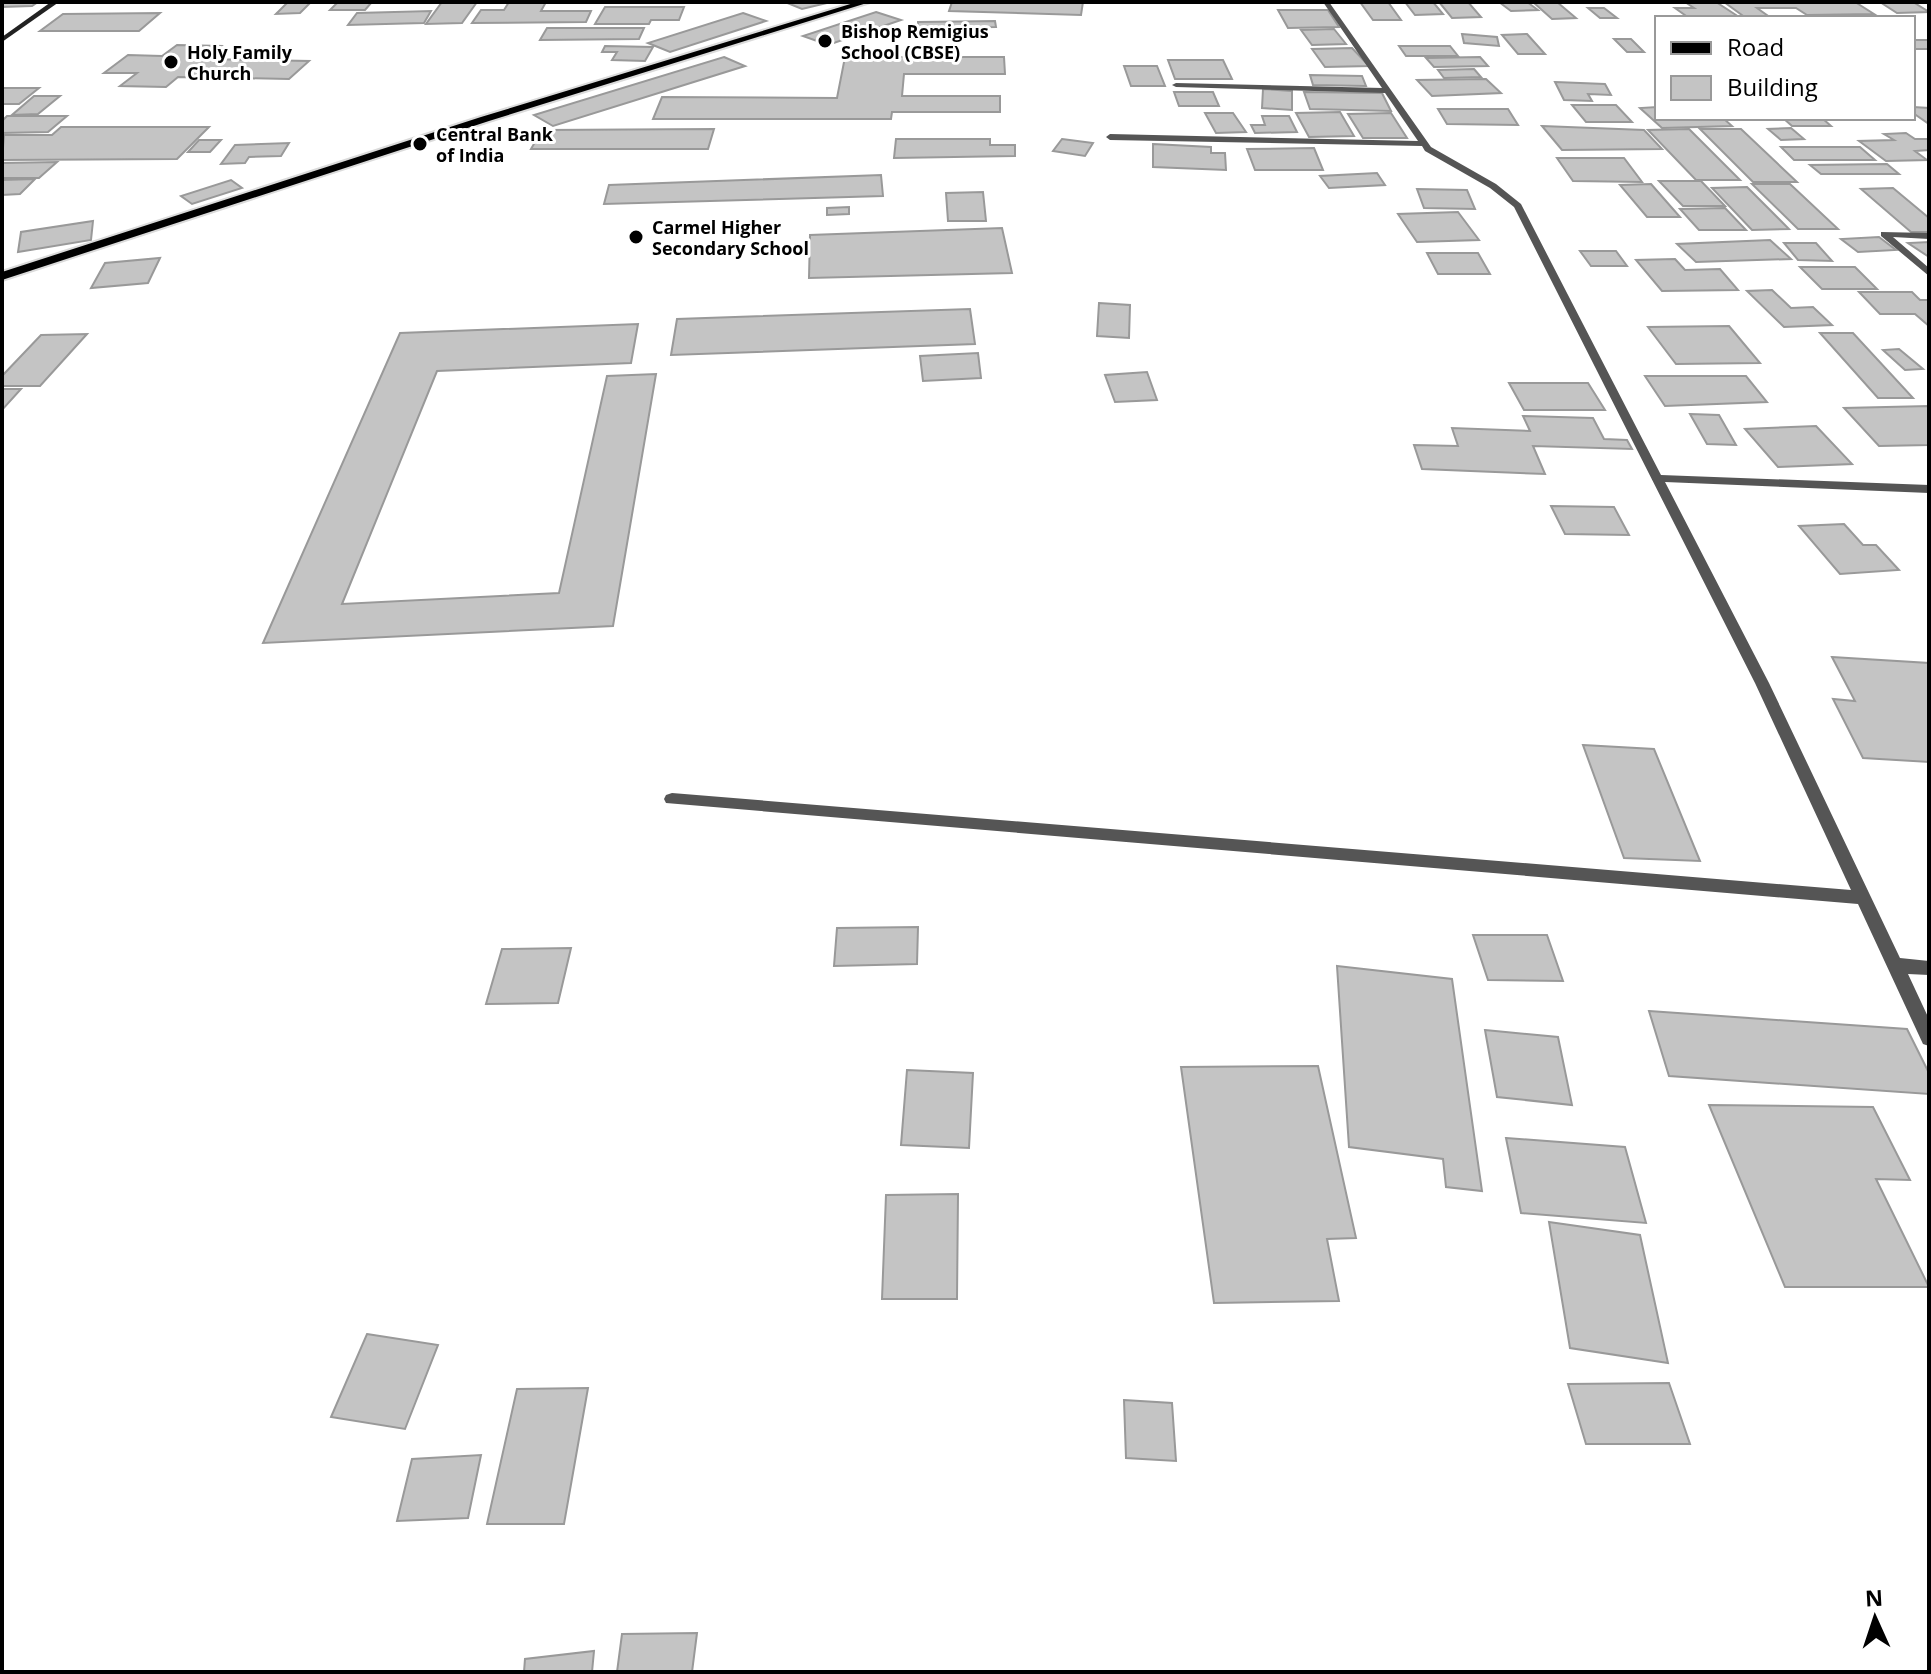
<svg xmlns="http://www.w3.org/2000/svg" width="1931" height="1674" viewBox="0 0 1931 1674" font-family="'Open Sans',sans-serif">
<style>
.building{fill:#c4c4c4;stroke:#999;stroke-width:2}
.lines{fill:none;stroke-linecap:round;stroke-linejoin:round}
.primary-casing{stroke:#dbdbdb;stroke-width:4}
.street{fill:#555;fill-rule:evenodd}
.secondary{fill:#222;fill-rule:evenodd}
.primary{fill:#000;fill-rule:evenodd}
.poi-dot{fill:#000;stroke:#fff;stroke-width:3}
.labels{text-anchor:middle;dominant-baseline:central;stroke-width:6;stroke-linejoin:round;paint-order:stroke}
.far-poi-label{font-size:18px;font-weight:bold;fill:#000;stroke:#fff;text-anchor:start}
</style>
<rect width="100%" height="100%" fill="#fff"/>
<!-- building -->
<g class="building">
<polygon points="2,2 38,2 32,6 2,7"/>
<polygon points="288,2 311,2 300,13 276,14"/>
<polygon points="338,2 372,2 365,10 330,10"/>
<polygon points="442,2 477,2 462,23 426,24"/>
<polygon points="509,2 546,2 541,11 591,11 586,22 472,23 481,10 504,10"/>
<polygon points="785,2 831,2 802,9"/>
<polygon points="952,2 1083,2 1081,15 949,11"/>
<polygon points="1360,2 1388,2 1401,20 1373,20"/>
<polygon points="1405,2 1433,2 1443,14 1415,15"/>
<polygon points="1439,2 1468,2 1481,17 1452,18"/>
<polygon points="1499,2 1527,2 1538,10 1511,11"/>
<polygon points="1533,2 1557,2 1576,18 1552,19"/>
<polygon points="1685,2 1716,2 1739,17 1689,18 1675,8 1694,8"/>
<polygon points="1724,2 1855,2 1874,14 1807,15 1796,8 1757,8 1771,18 1746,18"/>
<polygon points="1880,2 1913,2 1929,12 1897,13"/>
<polygon points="605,7 684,7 679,20 651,20 649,24 595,24"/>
<polygon points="1588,8 1604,8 1617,18 1600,18"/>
<polygon points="1278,10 1328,10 1339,27 1288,28"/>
<polygon points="431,11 424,23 348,25 357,13"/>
<polygon points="876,12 901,20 828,45 803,36"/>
<polygon points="160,13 139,31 40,31 63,14"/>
<polygon points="743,13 766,21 670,52 648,43"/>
<polygon points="995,21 996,27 918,28 918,22"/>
<polygon points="547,28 644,28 639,39 540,40"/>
<polygon points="1334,29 1346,44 1312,45 1301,30"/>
<polygon points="1462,34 1497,37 1499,46 1464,43"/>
<polygon points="1527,34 1545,54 1518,54 1502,35"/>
<polygon points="1614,39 1631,39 1644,52 1627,52"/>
<rect x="1913" y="40" width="16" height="9"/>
<polygon points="177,45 221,46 204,59 309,61 289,79 178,77 166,87 120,86 137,73 104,73 128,55 162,56"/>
<polygon points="605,46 653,47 645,61 612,60 617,52 602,52"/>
<polygon points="1399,46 1450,46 1458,56 1406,56"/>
<polygon points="1352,48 1369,66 1325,67 1312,49"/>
<polygon points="724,57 745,66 553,126 534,115"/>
<polygon points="845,57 1004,57 1005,74 904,74 902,96 1000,96 1000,112 892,112 891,119 653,119 662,97 837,98"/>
<polygon points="1480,57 1488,66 1434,67 1426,58"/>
<polygon points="1168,60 1223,60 1232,79 1175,79"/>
<polygon points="1124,66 1157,66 1165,86 1131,86"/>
<polygon points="1474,69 1481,77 1444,78 1438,70"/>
<polygon points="1310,75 1362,76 1366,86 1313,85"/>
<polygon points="1486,79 1501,93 1432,96 1417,80"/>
<polygon points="1555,82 1605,84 1611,95 1588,94 1592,101 1564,100"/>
<polygon points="2,88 39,88 19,104 2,104"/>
<polygon points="1263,89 1292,91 1292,110 1262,108"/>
<polygon points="1174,92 1213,92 1219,106 1179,106"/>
<polygon points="1304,92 1382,93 1391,111 1310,109"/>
<polygon points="34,96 60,96 38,114 12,115"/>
<polygon points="1572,105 1616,105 1632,122 1586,122"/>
<polygon points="1657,107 1657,118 1723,118 1732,126 1662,128 1640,108"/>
<polygon points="1913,107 1929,108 1929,124 1913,113"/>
<polygon points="1438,109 1508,109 1518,125 1447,124"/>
<polygon points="1340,112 1354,136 1309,137 1296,113"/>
<polygon points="1205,113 1233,113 1246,132 1216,133"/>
<polygon points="1391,113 1407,138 1363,138 1348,114"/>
<polygon points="7,116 67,116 48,132 2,133 2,121"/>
<polygon points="1262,116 1289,116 1297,132 1255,133 1251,125 1265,125"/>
<polygon points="1783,118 1822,118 1831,126 1792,126"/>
<polygon points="1542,126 1644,130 1662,149 1562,150"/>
<polygon points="61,127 209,127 177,159 2,160 4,135 52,135"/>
<polygon points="1791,128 1804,139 1781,140 1768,129"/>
<polygon points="714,129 708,149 531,149 542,130"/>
<polygon points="1689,129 1740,180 1696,180 1648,130"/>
<polygon points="1700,129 1741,129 1797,182 1753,182"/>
<polygon points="1906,133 1915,139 1929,139 1929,150 1915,151 1927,160 1886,161 1859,141 1894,140 1884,134"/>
<polygon points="896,139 990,139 990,145 1015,145 1015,156 894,158"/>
<polygon points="1062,139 1093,143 1085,156 1053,151"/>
<polygon points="199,140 221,140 210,152 188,152"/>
<polygon points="289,143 281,156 249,157 245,163 221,164 235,145"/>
<polygon points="1153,144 1211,147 1211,153 1225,153 1226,170 1153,167"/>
<polygon points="1781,147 1860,147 1875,160 1794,160"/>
<polygon points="1314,148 1323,170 1255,170 1247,149"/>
<polygon points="1557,158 1624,158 1642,182 1573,181"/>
<polygon points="57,162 39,178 2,178 2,163"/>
<polygon points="1887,164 1899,174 1821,174 1810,165"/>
<polygon points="1377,173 1385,185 1329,188 1320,176"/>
<polygon points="881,175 883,196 604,204 609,185"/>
<polygon points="35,179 20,194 2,195 2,180"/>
<polygon points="231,180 242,188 192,204 181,196"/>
<polygon points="1659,181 1701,181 1725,206 1683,206"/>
<polygon points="1651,184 1680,217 1647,217 1620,185"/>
<polygon points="1752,184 1790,184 1838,229 1798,229"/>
<polygon points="1747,187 1789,229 1752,230 1712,188"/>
<polygon points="1893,188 1929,218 1929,232 1911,232 1861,189"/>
<polygon points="1417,189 1467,190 1475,209 1424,208"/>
<polygon points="983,192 986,221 948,221 946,193"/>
<polygon points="849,207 849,214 827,215 827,208"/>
<polygon points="1725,208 1746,230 1699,230 1680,209"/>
<polygon points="1458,212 1479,240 1417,242 1398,214"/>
<polygon points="93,221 91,240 18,252 21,232"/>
<polygon points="1002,228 1012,273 809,278 810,235"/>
<polygon points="1879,237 1896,250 1858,252 1841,239"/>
<polygon points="1770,240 1791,259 1696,262 1677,244"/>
<polygon points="1929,242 1929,257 1908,243"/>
<polygon points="1784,243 1816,243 1832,261 1798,260"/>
<polygon points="1580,251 1616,251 1627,266 1591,266"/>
<polygon points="1427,253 1478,253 1490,274 1438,274"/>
<polygon points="160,258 148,283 91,288 105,263"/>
<polygon points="1675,259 1685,270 1720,269 1738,290 1662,291 1636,260"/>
<polygon points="1800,267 1855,267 1877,289 1822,289"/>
<polygon points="1772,290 1791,308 1813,307 1832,325 1784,327 1747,291"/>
<polygon points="1859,292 1912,292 1920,300 1929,300 1929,326 1915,314 1880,314"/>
<polygon points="1099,303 1130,305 1129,338 1097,336"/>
<polygon points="970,309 975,344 671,355 677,319"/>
<polygon points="638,324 631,363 437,371 342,604 559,593 607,376 656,374 613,626 263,643 400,333"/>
<polygon points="1729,326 1760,363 1676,364 1648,327"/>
<polygon points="1820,333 1853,333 1913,398 1878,398"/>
<polygon points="87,334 40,386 2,386 2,376 41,335"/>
<polygon points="1899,349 1923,369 1905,370 1883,350"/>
<polygon points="978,353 981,378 923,381 920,356"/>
<polygon points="1147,372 1157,400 1115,402 1105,375"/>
<polygon points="1645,376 1746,376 1767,402 1665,406"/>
<polygon points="1509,383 1588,383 1605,410 1524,410"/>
<polygon points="2,389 21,389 2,410"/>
<polygon points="1929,406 1929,445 1879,446 1844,408"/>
<polygon points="1690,414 1719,415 1736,445 1707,444"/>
<polygon points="1523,416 1593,418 1604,439 1627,440 1632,449 1533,446 1545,474 1422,469 1414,445 1458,446 1452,428 1530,431"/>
<polygon points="1816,426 1852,464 1778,467 1745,429"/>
<polygon points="1551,506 1614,507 1629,535 1565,534"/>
<polygon points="1844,524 1863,545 1876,545 1899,570 1840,574 1799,526"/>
<polygon points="1832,657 1929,663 1929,762 1863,758 1833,699 1855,701"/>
<polygon points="1583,745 1654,749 1700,861 1624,858"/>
<polygon points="918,927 917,964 834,966 837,928"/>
<polygon points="1473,935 1547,935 1563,981 1488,980"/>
<polygon points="571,948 558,1003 486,1004 502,949"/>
<polygon points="1337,966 1452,979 1482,1191 1446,1187 1443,1159 1349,1147"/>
<polygon points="1649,1011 1907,1029 1929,1073 1929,1094 1669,1076"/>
<polygon points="1485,1030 1558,1037 1572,1105 1497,1097"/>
<polygon points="1318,1066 1356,1238 1327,1239 1339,1301 1214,1303 1181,1067"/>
<polygon points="907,1070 973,1073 969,1148 901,1145"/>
<polygon points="1709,1105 1873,1107 1910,1180 1876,1179 1929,1287 1785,1287"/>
<polygon points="1506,1138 1625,1147 1646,1223 1521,1213"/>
<polygon points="958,1194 957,1299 882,1299 886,1195"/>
<polygon points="1549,1222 1640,1235 1668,1363 1570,1348"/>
<polygon points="367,1334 438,1345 405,1429 331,1417"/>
<polygon points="1669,1383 1690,1444 1586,1444 1568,1384"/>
<polygon points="588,1388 564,1524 487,1524 517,1389"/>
<polygon points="1124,1400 1172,1403 1176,1461 1126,1458"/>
<polygon points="481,1455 468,1518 397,1521 412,1459"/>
<polygon points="697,1633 692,1672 617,1672 622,1634"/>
<polygon points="594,1651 592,1672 524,1672 525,1659"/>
</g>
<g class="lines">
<defs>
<polygon id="primary" points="857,2 870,2 489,121 2,280 2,272 481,117"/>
</defs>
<!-- primary casing -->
<use href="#primary" class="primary-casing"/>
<!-- street -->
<g class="street">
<polygon points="1323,2 1329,2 1431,147 1496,184 1521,204 1661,475 1929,485 1929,493 1665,482 1769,683 1900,958 1929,961 1929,975 1908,974 1929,1019 1929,1046 1923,1044 1858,904 666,803 664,799 666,795 672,793 1851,890 1755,683 1514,207 1490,188 1425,151 1422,146 1110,140 1106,137 1110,134 1418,141 1385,93 1176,87 1172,85 1176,83 1382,88"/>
<polygon points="1881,232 1929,233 1929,239 1893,237 1929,268 1929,276 1881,236"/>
</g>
<!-- secondary -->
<polygon class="secondary" points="51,2 59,2 2,42 2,37"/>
<!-- primary -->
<use href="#primary" class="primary"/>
</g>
<!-- markers -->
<g class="poi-dot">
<circle cx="825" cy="41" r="8"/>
<circle cx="171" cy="62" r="8"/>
<circle cx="420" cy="144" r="8"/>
<circle cx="636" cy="237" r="8"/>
</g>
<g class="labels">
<!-- far-poi labels -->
<g class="far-poi-label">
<text x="841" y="31">Bishop Remigius<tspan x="841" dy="21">School (CBSE)</tspan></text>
<text x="187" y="52">Holy Family<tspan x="187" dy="21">Church</tspan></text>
<text x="436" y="134">Central Bank<tspan x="436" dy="21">of India</tspan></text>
<text x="652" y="227">Carmel Higher<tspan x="652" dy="21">Secondary School</tspan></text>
</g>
</g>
<!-- border -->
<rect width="1931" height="1674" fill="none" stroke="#000000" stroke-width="8"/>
<!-- legend -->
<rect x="1655" y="16" width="260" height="104" fill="#ffffff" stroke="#999999" stroke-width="2"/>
<rect x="1671" y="42" width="40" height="12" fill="#000000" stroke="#999999" stroke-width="2"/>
<text x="1727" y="56" font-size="24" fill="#000000">Road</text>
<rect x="1671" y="76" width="40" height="24" fill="#c4c4c4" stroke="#999999" stroke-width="2"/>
<text x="1727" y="96" font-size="24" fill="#000000">Building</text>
<!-- north arrow -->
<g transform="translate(1875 1618) rotate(357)" stroke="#ffffff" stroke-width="6" paint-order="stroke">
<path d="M0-6L14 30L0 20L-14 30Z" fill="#000000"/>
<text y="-12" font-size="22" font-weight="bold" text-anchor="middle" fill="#000000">N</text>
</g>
</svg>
